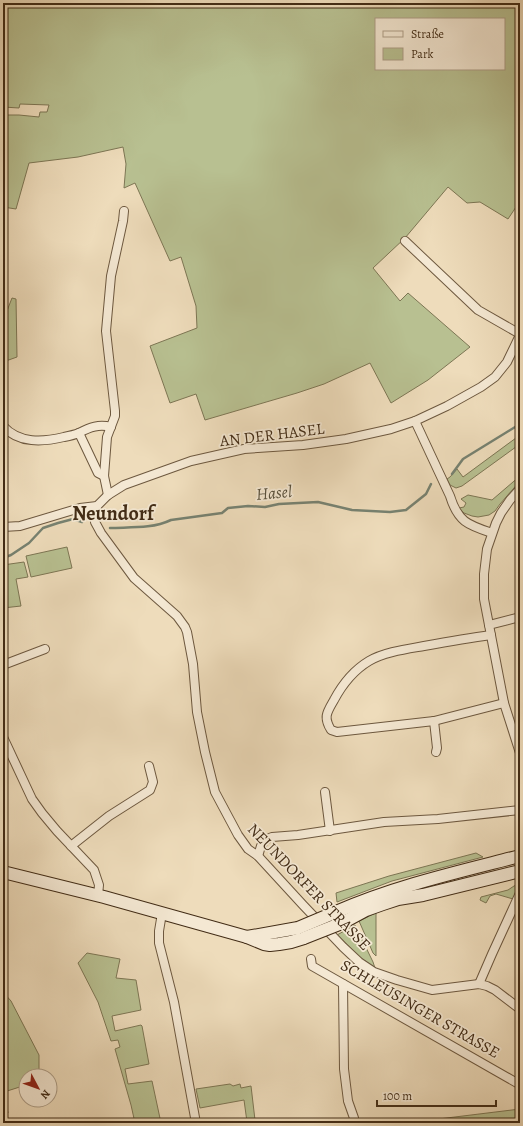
<svg xmlns="http://www.w3.org/2000/svg" width="523" height="1126" viewBox="0 0 523 1126" font-family="Alegreya,serif">
<style>
.green{fill:#b8c091;stroke:#7d7654;fill-rule:evenodd}
.lines{fill:none;stroke-linecap:round;stroke-linejoin:round}
.stream{stroke:#778271;stroke-width:2.5}
.minor-casing{stroke:#6d583f;stroke-width:10}
.secondary-casing{stroke:#422c16;stroke-width:14}
.minor{stroke:#f4e8d3;stroke-width:8}
.secondary{stroke:#f4e8d3;stroke-width:12}
.secondary-bridge-casing{stroke:#422c16;stroke-width:14;stroke-linecap:butt}
.secondary-bridge{stroke:#f4e8d3;stroke-width:12}
.labels{text-anchor:middle;dominant-baseline:central;stroke-width:3.5;stroke-linejoin:round;paint-order:stroke}
.street-label{font-size:16px;fill:#422c16;stroke:#f4e8d3}
.water-label{font-size:17px;font-style:italic;fill:#58503c;stroke:#f4e8d3}
.district-label{font-size:20px;font-weight:bold;fill:#422c16;stroke:#f4e8d3}
</style>
<rect width="100%" height="100%" fill="#eedcbb"/>
<filter id="stains"><feTurbulence type="fractalNoise" baseFrequency=".005" numOctaves="4"/><feColorMatrix values="0 0 0 0 .2 0 0 0 0 .09 0 0 0 0 .02 0 0 0 .5 -.17"/></filter>
<radialGradient id="worn" r=".72"><stop offset=".6" stop-color="#630" stop-opacity="0"/><stop offset="1" stop-color="#630" stop-opacity=".3"/></radialGradient>
<!-- green -->
<g class="green">
<path d="M3,3H520V201L508,219L480,202L467,203L448,187L405,238L373,268L400,301L408,293L470,347L428,380L391,403L370,363L324,384L297,393L205,420L196,394L170,403L150,346L197,328L196,306L181,257L170,261L135,183L124,188L126,164L123,147L78,157L29,163L16,209L3,207V115H19L39,117L40,112H47L49,105L20,104L19,108L3,107ZM376,19H504V69H376Z"/>
<polygon points="12,298 16,299 17,357 3,362 3,321"/>
<polygon points="520,435 520,444 462,486 456,488 450,485 447,479 450,477 457,469 463,477"/>
<polygon points="520,476 520,481 500,504 495,511 489,515 478,517 472,516 464,513 459,508 464,507 466,503 461,499 468,495 492,500"/>
<polygon points="67,547 72,568 31,577 26,556"/>
<polygon points="24,562 28,577 16,579 21,606 3,608 3,565"/>
<polygon points="476,853 483,857 392,881 337,902 336,893 389,876"/>
<polygon points="520,883 513,899 496,894 490,896 486,903 480,900 481,897 508,890 514,886"/>
<polygon points="376,913 376,956 373,953 359,921 363,919"/>
<polygon points="355,925 373,962 375,968 361,958 337,935"/>
<polygon points="87,953 120,959 116,978 136,980 141,1010 112,1016 115,1031 141,1025 142,1026 149,1064 125,1069 128,1084 152,1081 161,1123 135,1123 131,1105 115,1049 120,1047 118,1040 111,1041 98,1002 78,963"/>
<polygon points="3,992 11,1001 39,1055 39,1076 26,1076 26,1085 4,1092 8,1113 3,1115"/>
<polygon points="230,1084 233,1086 240,1084 241,1088 251,1086 255,1120 247,1122 244,1100 200,1108 196,1089"/>
<polygon points="520,1109 520,1123 406,1123"/>
</g>
<g class="lines">
<!-- stream -->
<g class="stream">
<polyline points="452,474 463,459 520,424"/>
<path d="M110,528C131,527 152,529 171,520L222,513L228,508L248,506L265,507L279,504L318,502L352,510L390,512L406,510L426,494L431,484"/>
<polyline points="3,558 11,555 29,543 43,528 58,523 73,519 82,522"/>
</g>
<defs>
<g id="minor">
<polyline points="405,241 478,310 520,334"/>
<path d="M415,421L450,496C458,522 468,525 492,533"/>
<path d="M3,426C19,444 43,442 64,437C69,436 74,435 79,433"/>
<path d="M104,476L98,473L79,433C90,427 99,424 111,427"/>
<polyline points="520,489 510,500 501,513 496,523 487,549 484,574 484,599 504,703 520,753"/>
<polyline points="108,495 104,476 107,437 115,416 115,411 106,331 111,276 123,221 124,211"/>
<polyline points="97,506 94,514 95,522 101,533 134,578 177,616 185,627 187,632 193,664 197,712 205,752 215,792 238,835 248,849 258,856 303,905 343,947 359,962 374,972 397,980 432,990 479,984 487,986 495,990 520,1009"/>
<polyline points="3,527 20,526 80,508 97,506 108,495 124,485 191,461 244,449 303,445 346,439 391,429 415,421 447,406 481,387 495,377 507,362 520,335"/>
<polyline points="489,625 520,617"/>
<path d="M491,635C469,638 446,642 424,646C407,649 384,652 369,661C354,670 342,685 334,700C327,712 323,717 331,730L337,732L434,721L504,703"/>
<polyline points="3,665 45,649"/>
<polyline points="434,721 437,748 436,752"/>
<polyline points="3,737 32,799 42,813 57,831 94,870 99,885 98,895"/>
<polyline points="325,792 330,831"/>
<polyline points="71,846 109,816 150,790 153,782 149,766"/>
<polyline points="258,856 261,846 265,840 272,837 298,835 384,822 438,819 520,810"/>
<polyline points="162,913 159,931 159,943 174,1002 196,1123"/>
<polyline points="311,959 312,966 517,1083 520,1083"/>
<polyline points="343,984 344,1069 348,1101 354,1118"/>
<polyline points="479,984 492,954 520,893"/>
<polyline points="520,1019 520,1032"/>
</g>
<g id="secondary">
<polyline points="3,872 104,897 247,937 264,944 270,945 279,944 291,942 304,938"/>
<path d="M336,912C395,886 458,872 520,856"/>
<polyline points="342,923 366,910 383,904 398,899 423,895 520,871"/>
<polyline points="247,937 298,928"/>
</g>
</defs>
<!-- minor casing -->
<use href="#minor" class="minor-casing"/>
<!-- secondary casing -->
<use href="#secondary" class="secondary-casing"/>
<!-- minor -->
<use href="#minor" class="minor"/>
<!-- secondary -->
<use href="#secondary" class="secondary"/>
<defs>
<g id="secondary-bridge">
<polyline points="298,928 336,912"/>
<polyline points="304,938 342,923"/>
</g>
</defs>
<!-- secondary-bridge casing -->
<use href="#secondary-bridge" class="secondary-bridge-casing"/>
<!-- secondary-bridge -->
<use href="#secondary-bridge" class="secondary-bridge"/>
</g>
<g class="labels">
<!-- street labels -->
<g class="street-label">
<text transform="translate(272 435) rotate(-7)">AN DER HASEL</text>
<text transform="translate(309 887) rotate(46)">NEUNDORFER STRASSE</text>
<text transform="translate(420 1009) rotate(30)">SCHLEUSINGER STRASSE</text>
</g>
<!-- water labels -->
<g class="water-label">
<text transform="translate(274 493) rotate(-5)">Hasel</text>
</g>
<!-- district labels -->
<g class="district-label">
<text x="113" y="513">Neundorf</text>
</g>
</g>
<!-- margin -->
<rect width="523" height="1126" fill="none" stroke="#eedcbb" stroke-width="16"/>
<rect x="4" y="4" width="515" height="1118" fill="none" stroke="#422c16" stroke-width="2"/>
<rect x="8" y="8" width="507" height="1110" fill="none" stroke="#422c16"/>
<!-- legend -->
<rect x="375" y="18" width="130" height="52" fill="#f4e8d3" stroke="#ad9d87"/>
<rect x="383" y="31" width="20" height="6" fill="#f4e8d3" stroke="#ad9d87"/>
<text x="411" y="38" font-size="12" fill="#422c16">Straße</text>
<rect x="383" y="48" width="20" height="12" fill="#b8c091" stroke="#ad9d87"/>
<text x="411" y="58" font-size="12" fill="#422c16">Park</text>
<!-- north arrow -->
<g transform="translate(38 1088) rotate(131)"><circle r="19" fill="#f4e8d3" stroke="#ad9d87"/>
<path d="M0-3L7 15L0 10L-7 15Z" fill="#8f2418"/>
<text y="-6" font-size="11" font-weight="bold" text-anchor="middle" fill="#422c16">N</text>
</g>
<!-- scale -->
<path d="M377 1100v6h119v-6" fill="none" stroke="#422c16" stroke-width="2"/>
<text x="383" y="1100" font-size="12" fill="#422c16" stroke="#f4e8d3" stroke-width="3" paint-order="stroke">100 m</text>
<rect width="100%" height="100%" filter="url(#stains)"/>
<rect width="100%" height="100%" fill="url(#worn)"/>
</svg>
